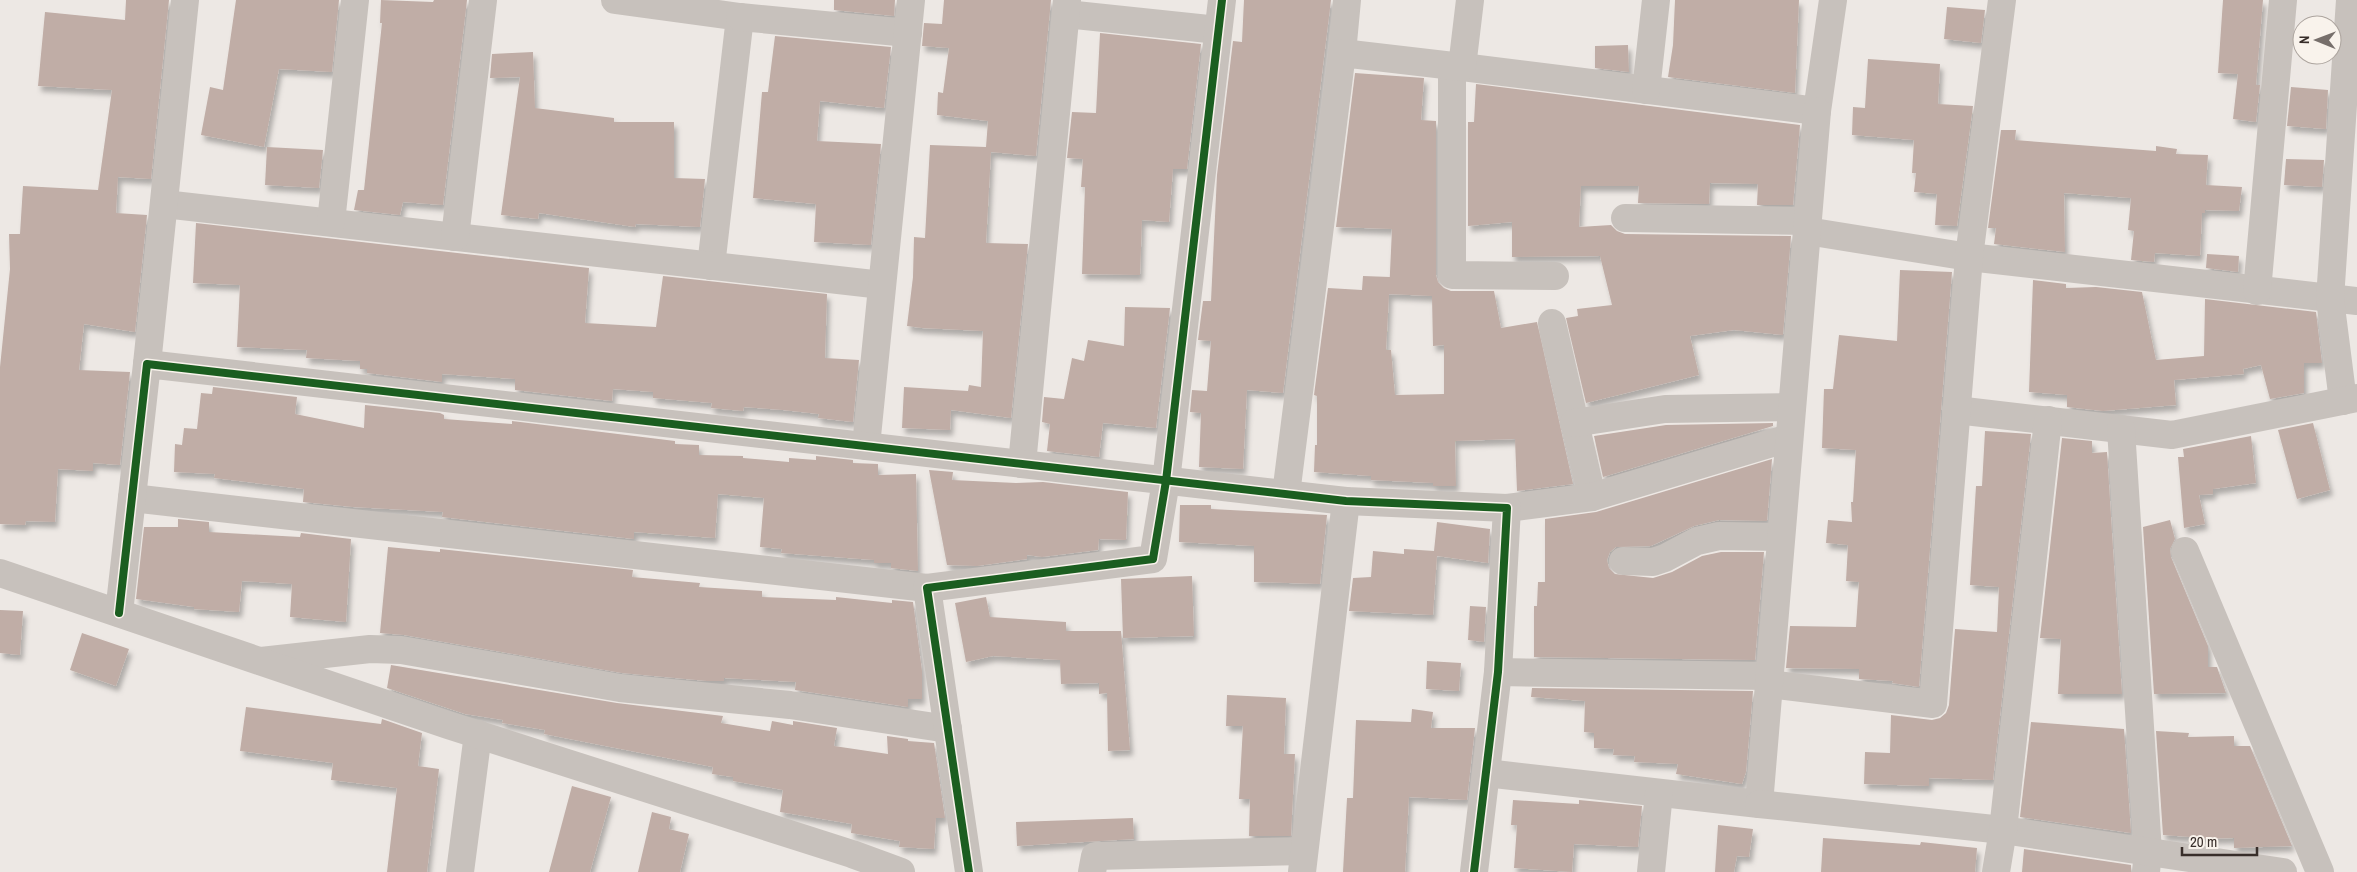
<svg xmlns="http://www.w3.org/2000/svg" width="2357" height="872" viewBox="0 0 2357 872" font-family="'Archivo Narrow',sans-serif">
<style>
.building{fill:#c0ada6;filter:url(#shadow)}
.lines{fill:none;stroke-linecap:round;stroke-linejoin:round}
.minor{stroke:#c7c1bc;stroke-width:28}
.tertiary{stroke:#c7c1bc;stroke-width:28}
.cycleway-casing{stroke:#f9f3ec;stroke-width:11}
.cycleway{stroke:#1b5e20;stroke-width:8}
</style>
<defs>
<filter id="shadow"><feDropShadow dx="3" dy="5.5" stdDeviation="2.5" flood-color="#0004"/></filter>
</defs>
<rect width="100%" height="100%" fill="#ede8e4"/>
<!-- building -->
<g class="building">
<polygon points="126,0 169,0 151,179 118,177 116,213 147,215 135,332 84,324 79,370 130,372 120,465 93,463 93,471 58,469 55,522 26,521 25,525 0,524 0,367 10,269 9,234 20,234 23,186 98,190 112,90 38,86 45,12 125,20"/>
<polygon points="236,0 339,0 332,72 279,69 264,147 201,135 210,87 223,90"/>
<polygon points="381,0 433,2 434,0 467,0 443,205 403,202 400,215 354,210 358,190 364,190 382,23 380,23"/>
<polygon points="834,0 895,0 894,16 834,10"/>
<polygon points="944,0 1051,0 1036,156 991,152 986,243 1028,244 1011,418 951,410 950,430 902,428 904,387 968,391 969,385 981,387 983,331 922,328 907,326 913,277 914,237 925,238 930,145 986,147 988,121 937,115 938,92 943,93 949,48 922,46 924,23 942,24"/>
<polygon points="1244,0 1331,0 1283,393 1247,390 1243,469 1199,467 1201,413 1190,412 1192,390 1207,391 1211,341 1198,340 1203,301 1211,301 1217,175 1233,41 1242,42"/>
<polygon points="1675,0 1799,0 1795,93 1668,77 1673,45"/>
<polygon points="2223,0 2263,0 2256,85 2260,85 2256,122 2233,119 2238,74 2218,73"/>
<polygon points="1947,7 1985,10 1981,43 1944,39"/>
<polygon points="1100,33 1201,44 1187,169 1173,169 1169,222 1142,220 1140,275 1082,274 1085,187 1081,187 1083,159 1067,158 1072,112 1096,113"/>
<polygon points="775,36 891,47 884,108 820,101 817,141 881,144 871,245 814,242 816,204 753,198 762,92 768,92"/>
<polygon points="1628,45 1629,72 1595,68 1595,46"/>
<polygon points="533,52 535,108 614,118 614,122 674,122 674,178 705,179 700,227 636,224 635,227 539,213 538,219 501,215 520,77 490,78 492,54"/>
<polygon points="1868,59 1940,64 1938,104 1973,106 1957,226 1935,225 1937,194 1914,192 1916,173 1912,173 1914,140 1852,135 1853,107 1865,108"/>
<polygon points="1355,73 1424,78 1421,120 1436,121 1436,275 1438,282 1444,288 1451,291 1494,291 1501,328 1537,322 1573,484 1517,491 1515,439 1455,441 1456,486 1433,486 1433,483 1371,480 1371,476 1314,472 1315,445 1317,445 1317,396 1314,395 1328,288 1362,290 1363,276 1390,277 1386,350 1391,350 1395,395 1444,394 1444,345 1433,346 1432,296 1389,294 1392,229 1336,227"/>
<polygon points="1476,84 1800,125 1793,205 1757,205 1758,184 1710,183 1709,204 1638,203 1639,186 1581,186 1579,227 1611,225 1617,231 1625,234 1791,236 1783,335 1734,330 1690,336 1699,375 1586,403 1566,318 1578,316 1577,309 1612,305 1600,256 1512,257 1512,222 1468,226 1468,122 1474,122"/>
<polygon points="2291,87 2328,90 2326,129 2287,126"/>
<polygon points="2001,130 2016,130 2015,140 2156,151 2156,146 2177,149 2176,154 2208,155 2206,185 2242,187 2239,211 2205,210 2205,213 2202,213 2200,256 2155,253 2154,262 2131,260 2134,231 2128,230 2131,198 2064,193 2065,252 1994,244 1996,228 1988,228"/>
<polygon points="267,147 323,150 319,188 265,185"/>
<polygon points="2286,159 2324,160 2322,187 2284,185"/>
<polygon points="196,223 589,268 585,323 656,327 663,276 827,294 825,358 859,360 853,422 818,418 819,414 783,410 744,407 743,411 711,408 712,403 653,398 653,392 613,389 612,401 515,390 515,379 442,374 442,382 367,373 367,369 360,369 360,361 306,358 307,350 237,347 240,285 193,283"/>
<polygon points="2207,254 2239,256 2238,272 2206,268"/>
<polygon points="1900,270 1952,272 1919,687 1892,683 1893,681 1859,679 1859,669 1786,668 1790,626 1856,627 1859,582 1846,581 1848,545 1826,543 1828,520 1852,522 1851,502 1853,502 1856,450 1822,448 1824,389 1833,389 1839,335 1897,341"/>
<polygon points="2033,280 2066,284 2066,288 2096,287 2142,292 2156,360 2204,356 2205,299 2316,312 2322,363 2304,363 2304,393 2270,399 2261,365 2243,369 2244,374 2174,380 2176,405 2103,411 2067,407 2067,395 2029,392"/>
<polygon points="1125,307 1170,308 1156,428 1103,423 1099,457 1047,451 1050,424 1042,422 1044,397 1064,399 1072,358 1084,361 1088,340 1124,346"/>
<polygon points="213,387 297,397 295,414 364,428 365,405 440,413 444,415 444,419 512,424 512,421 675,441 675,444 699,445 699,455 743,456 743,458 789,462 789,458 816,460 816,456 853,460 853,463 878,464 878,475 916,474 918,571 891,568 891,563 874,563 874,560 781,553 782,549 760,547 764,498 718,494 715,538 634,532 634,539 442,517 443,512 353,507 303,502 304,489 214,478 215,474 174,472 175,444 182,445 184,428 197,429 201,393 212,394"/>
<polygon points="1773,423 1773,426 1603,477 1594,436 1666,425"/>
<polygon points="2313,423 2330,490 2297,499 2278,430"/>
<polygon points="1985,431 2031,434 1993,780 1929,778 1929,786 1864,784 1865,752 1890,753 1891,715 1932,720 1940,718 1946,713 1949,705 1955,629 1997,632 1999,587 1970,585 1976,486 1982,486"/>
<polygon points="2251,436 2256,483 2213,489 2213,494 2199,495 2205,524 2184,528 2178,457 2184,457 2183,449"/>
<polygon points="2062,438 2092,441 2092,453 2107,452 2122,694 2058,694 2061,639 2040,638"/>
<polygon points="1772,459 1767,521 1719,520 1694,526 1651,546 1616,547 1610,552 1607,560 1609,568 1615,574 1653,578 1672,572 1702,556 1721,552 1764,552 1755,660 1534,657 1534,606 1537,606 1538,582 1545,582 1545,519 1596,512"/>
<polygon points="929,470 953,472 952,480 1016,483 1043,482 1128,492 1126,540 1099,539 1098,550 1042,557 1027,555 1027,559 977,566 947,565"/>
<polygon points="1180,505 1211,505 1211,509 1327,515 1320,584 1254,582 1254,546 1179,542"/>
<polygon points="178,519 209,522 209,532 300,537 301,533 351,539 346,622 290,617 292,584 242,581 239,612 194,609 194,607 136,599 144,527 178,527"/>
<polygon points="2170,520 2175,539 2170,549 2171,557 2208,646 2208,667 2217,667 2226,693 2154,694 2143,527"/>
<polygon points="1437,522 1490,529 1488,563 1437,556 1433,615 1349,611 1353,578 1371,577 1373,551 1404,554 1404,549 1434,551"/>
<polygon points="388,547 440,552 440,549 633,570 632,577 700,583 699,587 762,591 762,597 836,600 836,597 892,603 892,600 913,602 922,671 922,699 908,699 908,707 795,690 796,682 724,678 724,681 707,681 622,673 404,635 380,633"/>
<polygon points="1192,576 1194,636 1123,638 1121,579"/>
<polygon points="986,597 990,617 1066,622 1066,631 1121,631 1130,750 1108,751 1107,693 1099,694 1099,683 1061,684 1060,660 993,656 966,662 955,603"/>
<polygon points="1470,606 1486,607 1484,642 1468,640"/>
<polygon points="0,610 23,611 20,655 0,653"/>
<polygon points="82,633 129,649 116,686 70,670"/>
<polygon points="1427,661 1461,663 1459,691 1426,689"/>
<polygon points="391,665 617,703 723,716 721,723 770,731 772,721 793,725 793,721 837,728 834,746 888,754 887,736 908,739 908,741 934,743 945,818 936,818 934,849 899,847 900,841 851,833 852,824 780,812 783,790 733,781 733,777 712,774 713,767 544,734 545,730 502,723 503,720 465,714 387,688"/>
<polygon points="1532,688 1753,691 1746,772 1742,784 1676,774 1678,764 1634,762 1635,756 1613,755 1614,749 1594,748 1594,733 1584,732 1585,701 1531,697"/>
<polygon points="1227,695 1286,698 1284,754 1295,754 1291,836 1249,836 1250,799 1239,799 1243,726 1226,726"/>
<polygon points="246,707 381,724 382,719 422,733 418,766 439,769 427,872 387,872 397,788 331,780 333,763 240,751"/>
<polygon points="1412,709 1433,712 1431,728 1475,728 1467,800 1409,797 1405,872 1343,872 1347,798 1353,798 1356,720 1411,722"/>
<polygon points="2031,722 2124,729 2131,833 2020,817"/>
<polygon points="2156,731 2189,733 2188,737 2234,736 2234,746 2250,746 2292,846 2234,848 2234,838 2191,839 2191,837 2163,835"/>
<polygon points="572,786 611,797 590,872 549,872"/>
<polygon points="1513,800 1579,804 1579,800 1642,806 1638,847 1574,844 1572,872 1514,868 1517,825 1511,825"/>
<polygon points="652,812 671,817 669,829 689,834 680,872 638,872"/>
<polygon points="1133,818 1134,839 1017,846 1016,822"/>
<polygon points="1718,825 1753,829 1749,857 1737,856 1734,872 1715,872"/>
<polygon points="1823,838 1920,845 1921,842 1977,848 1975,872 1821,872"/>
<polygon points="2024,849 2131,865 2131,872 2022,872"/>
</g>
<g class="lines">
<!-- minor -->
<g class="minor">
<polyline points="615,0 740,17 711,266"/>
<polyline points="1066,14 1218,30"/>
<polyline points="740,17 908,33"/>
<polyline points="1342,53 1347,0"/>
<polyline points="1452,66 1452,275 1555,276"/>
<polyline points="1462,67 1817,111 1833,0"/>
<polyline points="1646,90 1656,0"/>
<polyline points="164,204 882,285"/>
<polyline points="1625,218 1808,221"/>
<polyline points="331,222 355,0"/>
<polyline points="1807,231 1969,257 2357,301"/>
<polyline points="455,237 483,0"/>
<polyline points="2257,291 2283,0"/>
<polyline points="1552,323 1592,497"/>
<polyline points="147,364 185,0"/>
<polyline points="2343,401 2330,299 2350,0"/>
<polyline points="1956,410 2172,435 2357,398"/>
<polyline points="1574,423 1665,409 1792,407"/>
<polyline points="2121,429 2148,852 2146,872"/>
<polyline points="866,446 911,0"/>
<polyline points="1022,464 1067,0"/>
<polyline points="1286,494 1342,53 1462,67 1470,0"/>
<polyline points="132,498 927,588"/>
<polyline points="1507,508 1592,497 1789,438"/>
<polyline points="2185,551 2320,872"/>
<polyline points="1623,561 1653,562 1665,558 1697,541 1719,536 1781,537"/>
<polyline points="119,613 147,364 1346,501 1507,508 1498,672 1474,872"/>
<polyline points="261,661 370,649 401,650 620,688 790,705 948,729"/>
<polyline points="1498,672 1769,676"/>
<polyline points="1769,684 1933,704 1969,257 2002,0"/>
<polyline points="1486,773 1759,804 1817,111"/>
<polyline points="1759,804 2003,830 2283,872"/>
<polyline points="460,872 478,734"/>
<polyline points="969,872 927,588 1153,559 1166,481 1222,0"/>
<polyline points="1092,872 1095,856 1304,851"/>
<polyline points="1302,872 1346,501"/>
<polyline points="1651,872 1659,793"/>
<polyline points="1996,872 2003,830 2048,420"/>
</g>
<!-- tertiary -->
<polyline class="tertiary" points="0,573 448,725 852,854 901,872"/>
<defs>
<g id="cycleway">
<polyline points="119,613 147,364 1346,501 1507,508 1498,672 1474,872"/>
<polyline points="969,872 927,588 1153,559 1166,481 1222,0"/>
</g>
</defs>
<!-- cycleway casing -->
<use href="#cycleway" class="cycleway-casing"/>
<!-- cycleway -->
<use href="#cycleway" class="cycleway"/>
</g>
<!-- north arrow -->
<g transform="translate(2317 40) rotate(271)"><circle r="24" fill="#f9f3ec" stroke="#aca49e"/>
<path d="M0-4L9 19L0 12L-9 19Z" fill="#776f6b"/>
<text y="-8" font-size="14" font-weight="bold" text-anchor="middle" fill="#382e2a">N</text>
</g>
<!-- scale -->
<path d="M2182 847v8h75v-8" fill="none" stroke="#382e2a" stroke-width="2.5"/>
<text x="2190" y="847" font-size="15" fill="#382e2a" stroke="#f9f3ec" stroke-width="4" paint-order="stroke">20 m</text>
</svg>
